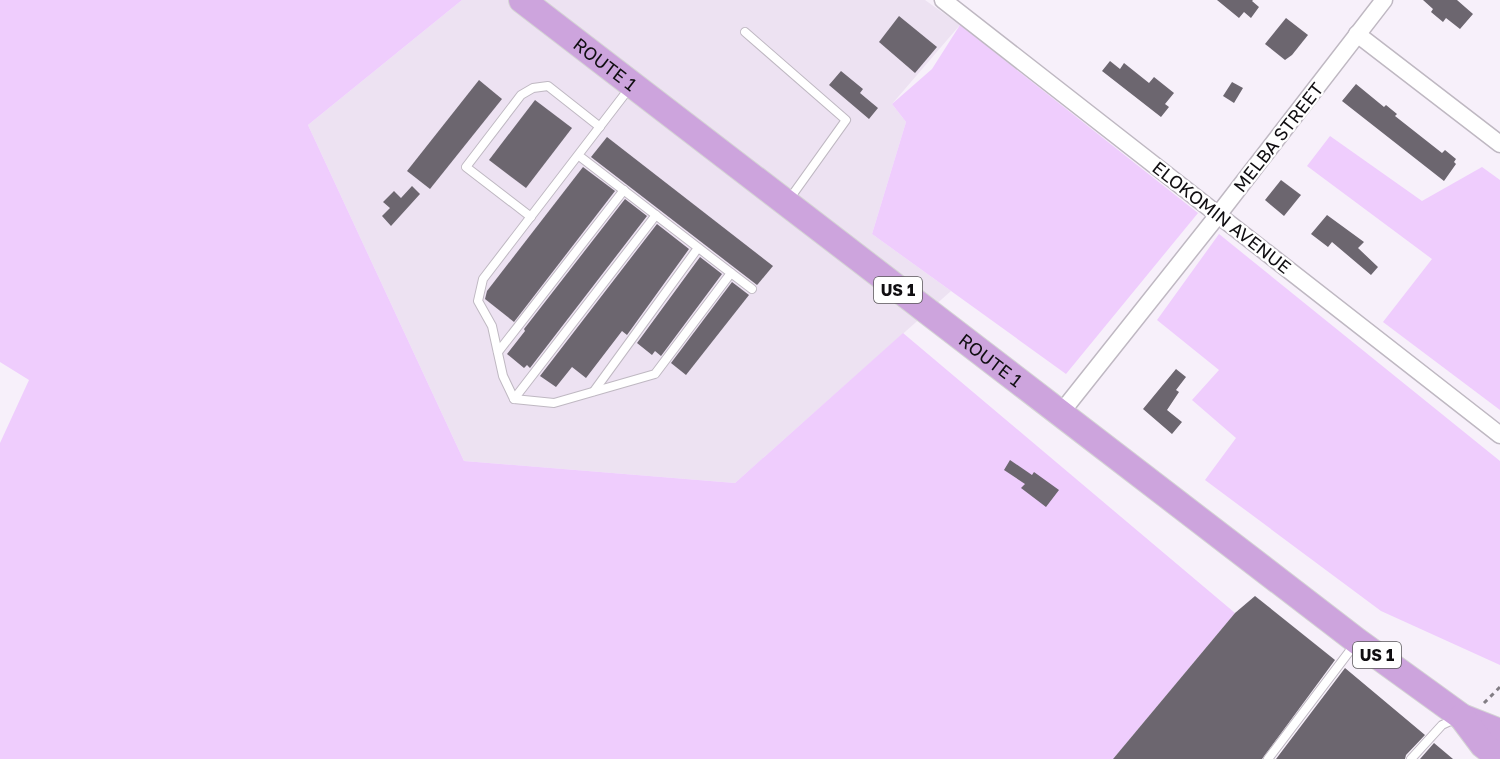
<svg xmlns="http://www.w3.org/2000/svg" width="1500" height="759" viewBox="0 0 1500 759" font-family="'Golos Text',sans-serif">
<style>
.built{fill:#ede2f2}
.green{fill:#efcdfd}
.building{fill:#6c666f}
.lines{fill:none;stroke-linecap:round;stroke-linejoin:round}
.service-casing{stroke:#bfb8c2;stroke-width:10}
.minor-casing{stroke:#bfb8c2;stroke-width:19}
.primary-casing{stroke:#d4d4d4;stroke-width:28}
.path{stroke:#827d84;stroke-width:3;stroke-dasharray:4.5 4.5;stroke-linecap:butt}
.service{stroke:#fff;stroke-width:8}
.minor{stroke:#fff;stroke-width:16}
.primary{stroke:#cda4dd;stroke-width:26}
.labels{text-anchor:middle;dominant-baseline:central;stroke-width:4.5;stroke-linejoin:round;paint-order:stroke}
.shield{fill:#fff;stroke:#585658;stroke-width:1.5}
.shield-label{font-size:16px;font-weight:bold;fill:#100e11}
.street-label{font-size:18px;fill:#100e11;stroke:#fff}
</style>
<rect width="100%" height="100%" fill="#f7f0fa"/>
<!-- built -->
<polygon class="built" points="462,0 925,0 960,25 892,104 906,122 872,234 951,291 735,483 464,461 308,125"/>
<!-- green -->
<g class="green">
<polygon points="0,0 462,0 308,125 464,461 735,483 903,333 1235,613 1113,759 0,759 0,443 29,380 0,362"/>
<polygon points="960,25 1198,213 1066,374 872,234 906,122 892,104 932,69"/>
<polygon points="1330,136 1422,201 1482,167 1500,180 1500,410 1383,322 1432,259 1307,166"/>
<polygon points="1219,234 1500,461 1500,665 1381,611 1205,480 1236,438 1192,400 1219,370 1157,320"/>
</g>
<!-- building -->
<g class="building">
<polygon points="1217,0 1253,0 1252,1 1259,7 1251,18 1244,12 1239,18"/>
<polygon points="1423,0 1457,0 1473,14 1460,29 1446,18 1443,22 1431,12 1433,9"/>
<polygon points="899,16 937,47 915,73 879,42"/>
<polygon points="1286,18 1308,35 1292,55 1285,60 1265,44"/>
<polygon points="1110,61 1120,69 1124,63 1149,83 1154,77 1174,93 1165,104 1169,107 1161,117 1102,71"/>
<polygon points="841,71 863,89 860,93 878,108 869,119 829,85"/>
<polygon points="479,80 502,99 430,189 407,171"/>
<polygon points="1232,82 1243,88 1234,103 1223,96"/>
<polygon points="1356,84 1384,107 1386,105 1397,114 1395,116 1442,153 1445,150 1456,159 1454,162 1456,164 1444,181 1342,101"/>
<polygon points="535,100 572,128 526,188 489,160"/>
<polygon points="607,137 773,266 758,284 757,285 591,157"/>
<polygon points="583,167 615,191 514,322 485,299 487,291"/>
<polygon points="1281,180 1301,195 1284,216 1265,200"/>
<polygon points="412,186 420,194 391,226 382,216 390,208 383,202 394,191 401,198"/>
<polygon points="625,199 647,216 530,368 527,365 524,368 507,354 525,331 524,329"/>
<polygon points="1327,215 1364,242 1358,248 1378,267 1371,275 1332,242 1328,247 1311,234"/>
<polygon points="657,224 689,249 627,335 622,331 586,378 572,367 556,387 540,376"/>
<polygon points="700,257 722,274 661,356 655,351 652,355 637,343"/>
<polygon points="732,282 749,295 686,375 671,363"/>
<polygon points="1176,369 1186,377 1176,390 1179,392 1167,410 1182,422 1172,434 1143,409"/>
<polygon points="1010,460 1032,475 1034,472 1059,490 1046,507 1021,488 1025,484 1004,470"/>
<polygon points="1255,596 1335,660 1262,759 1113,759 1235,613"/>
<polygon points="1345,668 1425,735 1406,755 1405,759 1276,759"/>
<polygon points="1434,743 1453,759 1420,759"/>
</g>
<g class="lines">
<defs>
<g id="service">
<polyline points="745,32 846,120 788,201"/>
<polyline points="578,155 731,273 655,374 554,403 514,399 503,376 492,326 478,301 483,279 631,86"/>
<polyline points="531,217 466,167 521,95 533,88 548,86 600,127"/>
<polyline points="731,273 752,289"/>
<polyline points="498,352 624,190"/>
<polyline points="594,391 698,248"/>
<polyline points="514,399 656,215"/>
<polyline points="1268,759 1355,644"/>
<polyline points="1411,759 1442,725 1457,718"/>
</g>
<g id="minor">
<polyline points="943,0 1500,435"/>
<polyline points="1357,34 1500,144"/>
<polyline points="1060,414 1218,215 1384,0"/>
</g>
<g id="primary">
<path id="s1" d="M522,0L1357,641L1462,717L1500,732"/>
<polyline points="1462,717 1483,745 1500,758"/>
</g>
</defs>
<!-- service casing -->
<use href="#service" class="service-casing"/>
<!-- minor casing -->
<use href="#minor" class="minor-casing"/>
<!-- primary casing -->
<use href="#primary" class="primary-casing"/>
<!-- path -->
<polyline class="path" points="1484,703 1500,687"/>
<!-- service -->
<use href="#service" class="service"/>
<!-- minor -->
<use href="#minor" class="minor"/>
<!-- primary -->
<use href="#primary" class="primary"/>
</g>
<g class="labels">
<!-- shield labels -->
<g class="shield">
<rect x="874" y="277" width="48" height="26" rx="4.5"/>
<rect x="1353" y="642" width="48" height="26" rx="4.5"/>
</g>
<g class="shield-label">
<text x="898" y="290">US 1</text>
<text x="1377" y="655">US 1</text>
</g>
<!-- street labels -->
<g class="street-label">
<text stroke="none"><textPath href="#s1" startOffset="105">ROUTE 1</textPath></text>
<text transform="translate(1278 137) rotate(-52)">MELBA STREET</text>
<text transform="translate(1222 217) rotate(38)">ELOKOMIN AVENUE</text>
<text stroke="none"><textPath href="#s1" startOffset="591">ROUTE 1</textPath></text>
</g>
</g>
</svg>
